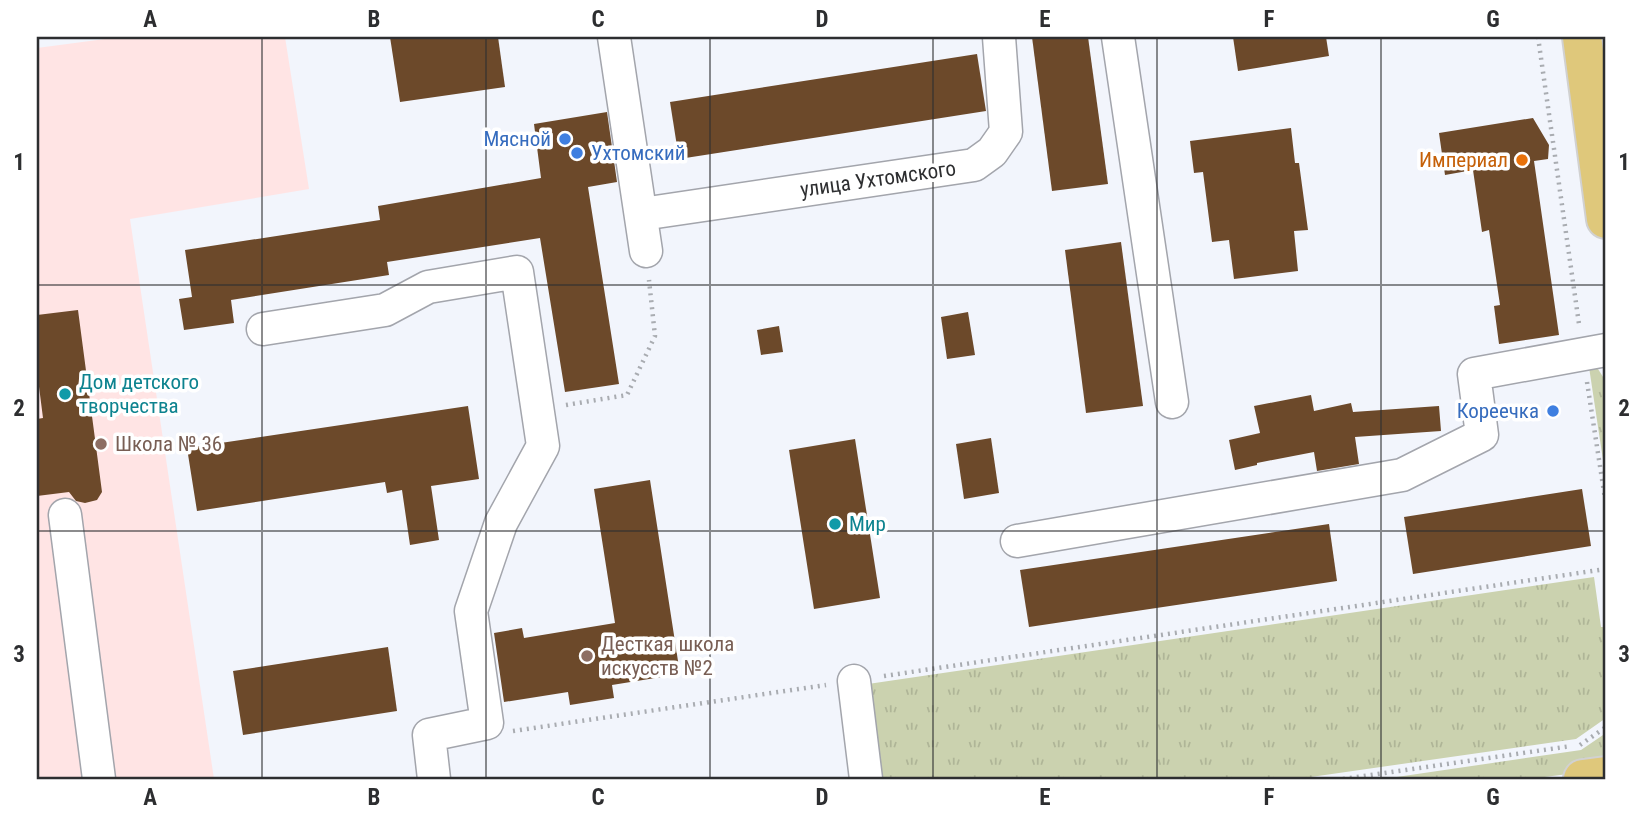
<svg xmlns="http://www.w3.org/2000/svg" width="1643" height="816" viewBox="0 0 1643 816" font-family="'Roboto Condensed',sans-serif">
<style>
.education{fill:#ffe4e4}
.grass{fill:url(#grass-tufts)}
.building{fill:#6c492a}
.lines{fill:none;stroke-linecap:round;stroke-linejoin:round}
.minor-casing{stroke:#a3a5ac;stroke-width:35}
.major-casing{stroke:#d1d1d1;stroke-width:42}
.path{stroke:#a9acb1;stroke-width:4.5;stroke-dasharray:2 5;stroke-linecap:butt}
.minor{stroke:#fff;stroke-width:32}
.major{stroke:#dfc87b;stroke-width:38}
.grid{fill:none;stroke:#2d2e30;stroke-width:2;stroke-opacity:0.55}
.shop-dot{fill:#3f7fe0;stroke:#fff;stroke-width:2.5}
.food-dot{fill:#e8710a;stroke:#fff;stroke-width:2.5}
.culture-dot{fill:#0f9aa8;stroke:#fff;stroke-width:2.5}
.education-dot{fill:#8d6e63;stroke:#fff;stroke-width:2.5}
.labels{text-anchor:middle;dominant-baseline:central;stroke-width:7;stroke-linejoin:round;paint-order:stroke}
.shop-label{font-size:21px;fill:#366cbe;stroke:#fff;text-anchor:end}
.food-label{font-size:21px;fill:#c56008;stroke:#fff;text-anchor:end}
.street-label{font-size:21px;fill:#2d2e30;stroke:#fff}
.culture-label{font-size:21px;fill:#0d838f;stroke:#fff;text-anchor:start}
.education-label{font-size:21px;fill:#785e54;stroke:#fff;text-anchor:start}
.neatline{fill:none;stroke:#2d2e30;stroke-width:2.5}
.grid-label{font-size:23px;text-anchor:middle;font-weight:bold;fill:#2d2e30}
</style>
<defs>
<pattern id="grass-tufts" width="24" height="20" patternUnits="userSpaceOnUse" patternTransform="scale(1.75)"><rect width="24" height="20" fill="#cbd2af"/><path d="M3 7l-1-3M5 7V3M7 7l1-3M15 17l-1-3M17 17v-4M19 17l1-3" fill="none" stroke="#afb597"/></pattern>
</defs>
<rect width="100%" height="100%" fill="#f2f5fc"/>
<!-- education -->
<polygon class="education" points="120,37 285,37 309,189 130,219 214,779 37,779 37,48"/>
<!-- grass -->
<g class="grass">
<polygon points="1589,367 1598,369 1605,380 1606,480"/>
<polygon points="1594,577 1601,627 1606,627 1606,718 1576,739 1297,779 880,779 868,684"/>
<polygon points="1606,733 1606,759 1568,774 1529,779 1383,779 1581,750"/>
</g>
<!-- building -->
<g class="building">
<polygon points="390,37 498,37 505,87 400,102"/>
<polygon points="1032,37 1088,37 1108,184 1052,191"/>
<polygon points="1233,37 1326,37 1329,56 1238,71"/>
<polygon points="977,54 986,111 679,159 670,102"/>
<polygon points="607,112 617,182 588,187 619,384 565,392 540,238 387,262 389,275 231,300 234,323 184,330 179,299 192,297 185,250 380,220 378,206 541,178 534,124"/>
<polygon points="1533,118 1549,145 1548,159 1534,161 1559,335 1499,344 1494,306 1500,305 1489,230 1482,232 1473,170 1445,175 1439,133"/>
<polygon points="1291,128 1295,163 1299,163 1308,230 1294,231 1298,271 1234,279 1229,240 1212,242 1203,172 1194,173 1190,141"/>
<polygon points="1121,242 1143,406 1086,413 1065,250"/>
<polygon points="78,310 102,492 97,500 85,503 76,501 69,492 37,496 37,419 43,418 37,371 37,315"/>
<polygon points="968,312 975,355 947,359 941,317"/>
<polygon points="779,326 783,352 761,355 757,330"/>
<polygon points="1311,395 1314,411 1351,403 1353,412 1439,406 1441,431 1355,437 1359,464 1317,471 1314,452 1257,463 1257,465 1235,470 1229,440 1260,433 1254,406"/>
<polygon points="468,406 479,479 431,486 439,540 410,545 402,490 387,493 385,482 197,511 187,448"/>
<polygon points="991,438 999,493 964,499 956,444"/>
<polygon points="855,439 880,598 814,609 789,450"/>
<polygon points="650,480 680,674 612,685 614,698 570,705 568,692 504,702 494,633 522,628 524,638 615,623 594,489"/>
<polygon points="1582,489 1591,546 1413,574 1404,517"/>
<polygon points="1329,524 1337,581 1029,627 1020,570"/>
<polygon points="388,647 397,711 243,735 233,671"/>
</g>
<g class="lines">
<defs>
<g id="minor">
<polyline points="614,37 646,251"/>
<polyline points="1118,37 1172,402"/>
<polyline points="642,214 974,165 992,152 1006,132 999,37"/>
<polyline points="263,329 385,310 428,287 517,272 543,446 501,523 471,611 487,723 429,735 434,779"/>
<polyline points="65,515 99,779"/>
<polyline points="1017,541 1402,475 1482,435 1474,374 1606,350"/>
<polyline points="854,681 866,779"/>
</g>
<g id="major">
<polyline points="1582,37 1606,219"/>
<polyline points="1583,779 1606,776"/>
</g>
</defs>
<!-- minor casing -->
<use href="#minor" class="minor-casing"/>
<!-- major casing -->
<use href="#major" class="major-casing"/>
<!-- path -->
<g class="path">
<polyline points="1538,37 1579,324"/>
<polyline points="1587,382 1606,505"/>
<polyline points="566,405 627,395 655,336 649,280"/>
<polyline points="884,676 1606,569"/>
<polyline points="513,731 826,685"/>
<polyline points="1580,745 1606,727"/>
<polyline points="1343,779 1571,746"/>
</g>
<!-- minor -->
<use href="#minor" class="minor"/>
<!-- major -->
<use href="#major" class="major"/>
</g>
<!-- grid -->
<path class="grid" d="M262,37V779M486,37V779M710,37V779M933,37V779M1157,37V779M1381,37V779M37,285H1606M37,531H1606"/>
<!-- markers -->
<g class="shop-dot">
<circle cx="565" cy="139" r="7"/>
<circle cx="577" cy="153" r="7"/>
<circle cx="1553" cy="411" r="7"/>
</g>
<circle class="food-dot" cx="1522" cy="160" r="7"/>
<g class="culture-dot">
<circle cx="65" cy="394" r="7"/>
<circle cx="835" cy="524" r="7"/>
</g>
<g class="education-dot">
<circle cx="101" cy="444" r="7"/>
<circle cx="587" cy="656" r="7"/>
</g>
<g class="labels">
<!-- shop labels -->
<g class="shop-label">
<text x="551" y="139">Мясной</text>
<text x="591" y="153" text-anchor="start">Ухтомский</text>
<text x="1539" y="411">Кореечка</text>
</g>
<!-- food labels -->
<g class="food-label">
<text x="1508" y="160">Империал</text>
</g>
<!-- street labels -->
<g class="street-label">
<text transform="translate(878 179) rotate(-8)">улица Ухтомского</text>
</g>
<!-- culture labels -->
<g class="culture-label">
<text x="79" y="382">Дом детского<tspan x="79" dy="24">творчества</tspan></text>
<text x="849" y="524">Мир</text>
</g>
<!-- education labels -->
<g class="education-label">
<text x="115" y="444">Школа № 36</text>
<text x="601" y="644">Десткая школа<tspan x="601" dy="24">искусств №2</tspan></text>
</g>
</g>
<!-- border -->
<rect width="1643" height="816" fill="none" stroke="#ffffff" stroke-width="77"/>
<rect x="38" y="38" width="1566" height="740" class="neatline"/>
<g class="grid-label">
<text x="150" y="27">A</text>
<text x="374" y="27">B</text>
<text x="598" y="27">C</text>
<text x="822" y="27">D</text>
<text x="1045" y="27">E</text>
<text x="1269" y="27">F</text>
<text x="1493" y="27">G</text>
<text x="19" y="170">1</text>
<text x="1624" y="170">1</text>
<text x="19" y="416">2</text>
<text x="1624" y="416">2</text>
<text x="19" y="662">3</text>
<text x="1624" y="662">3</text>
<text x="150" y="805">A</text>
<text x="374" y="805">B</text>
<text x="598" y="805">C</text>
<text x="822" y="805">D</text>
<text x="1045" y="805">E</text>
<text x="1269" y="805">F</text>
<text x="1493" y="805">G</text>
</g>
</svg>
